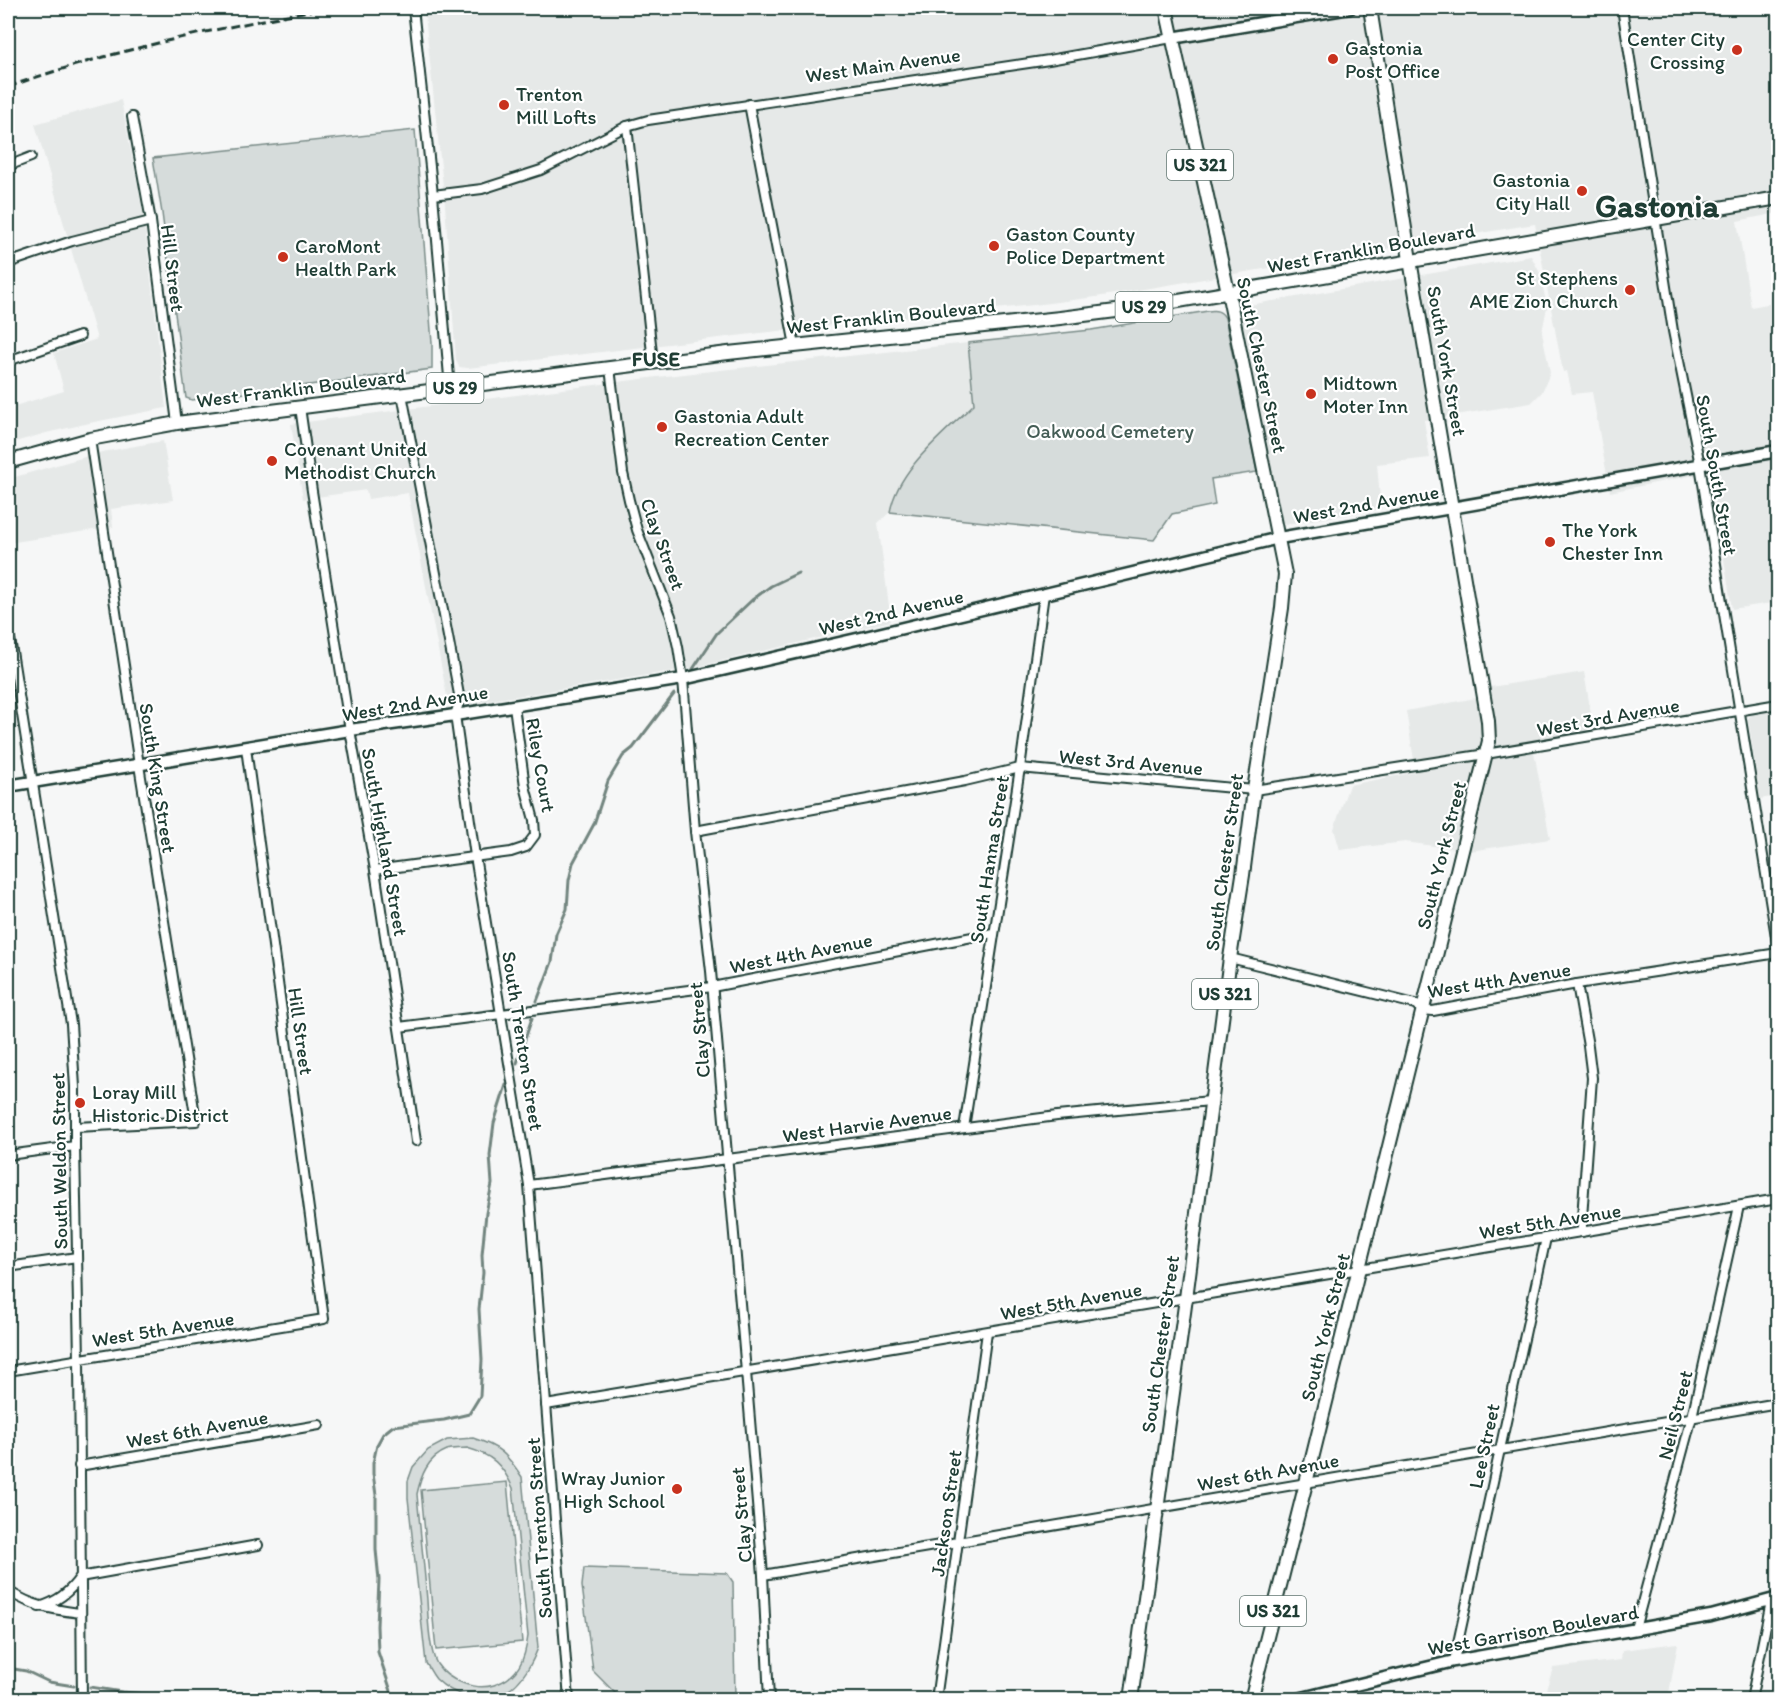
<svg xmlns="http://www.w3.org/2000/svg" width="1786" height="1707" viewBox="0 0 1786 1707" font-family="Itim,sans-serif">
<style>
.built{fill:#e6e9e8}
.green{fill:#d6dcdb;stroke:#7a8c88;stroke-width:1.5;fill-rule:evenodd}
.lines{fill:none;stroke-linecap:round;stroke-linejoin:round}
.stream{stroke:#72857f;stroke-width:3}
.street-casing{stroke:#1f3d34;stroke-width:12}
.secondary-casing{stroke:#1f3d34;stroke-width:15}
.primary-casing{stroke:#1f3d34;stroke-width:16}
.street{stroke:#fff;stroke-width:8}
.secondary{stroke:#fff;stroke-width:10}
.primary{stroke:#fff;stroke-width:12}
.rail{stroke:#1f3d34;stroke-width:3;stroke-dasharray:9 4.5;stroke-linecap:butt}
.poi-dot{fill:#c8321e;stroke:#fff;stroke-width:2}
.labels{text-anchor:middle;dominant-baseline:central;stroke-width:4.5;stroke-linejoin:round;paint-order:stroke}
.shield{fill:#fff;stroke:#627771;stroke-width:1.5}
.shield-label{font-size:18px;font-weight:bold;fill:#1f3d34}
.poi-label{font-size:20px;fill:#1f3d34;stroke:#fff;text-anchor:start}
.street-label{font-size:20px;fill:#1f3d34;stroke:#fff}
.park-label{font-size:20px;fill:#445d55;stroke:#fff}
.neighbourhood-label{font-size:21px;font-weight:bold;fill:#1f3d34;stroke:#fff}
.town-label{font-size:32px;font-weight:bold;fill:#1f3d34;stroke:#fff}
</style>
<rect width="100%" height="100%" fill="#f6f7f7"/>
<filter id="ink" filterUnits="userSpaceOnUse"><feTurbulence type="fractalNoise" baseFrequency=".0167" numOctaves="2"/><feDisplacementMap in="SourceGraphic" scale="12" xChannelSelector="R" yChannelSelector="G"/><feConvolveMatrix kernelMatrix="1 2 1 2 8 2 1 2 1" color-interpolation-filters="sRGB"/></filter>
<g filter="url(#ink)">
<!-- built -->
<g class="built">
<polygon points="475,8 1778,8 1778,213 1737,221 1751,307 1778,302 1778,602 1732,609 1710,472 1610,492 1592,392 1572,394 1567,371 1563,372 1535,224 1096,297 1034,305 803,328 468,368 459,367 456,360 445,205 425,15"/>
<polygon points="121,100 143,212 166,408 94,422 46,433 8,444 8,408 64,391 54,353 97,339 35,124"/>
<polygon points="1531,256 1540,273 1547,307 1542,332 1550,373 1542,392 1531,403 1424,420 1430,458 1377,464 1381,509 1280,525 1238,307"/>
<polygon points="968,343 974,404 915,463 891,503 890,512 878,523 891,621 692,668 449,707 408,493 368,499 366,490 303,499 291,424 657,377"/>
<polygon points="163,441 173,500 111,509 113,527 8,543 8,479 102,452"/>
<polygon points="1584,672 1594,731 1532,741 1550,839 1470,851 1405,842 1340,850 1334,829 1349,785 1416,772 1406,711 1492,695 1491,687"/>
<polygon points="1778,709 1778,796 1760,799 1748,718 1755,712"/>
<polygon points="1678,1643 1668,1699 1543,1699 1553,1668 1621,1660 1622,1650"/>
</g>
<!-- green -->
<g class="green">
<polygon points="415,130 432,343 432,369 192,400 186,398 162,213 153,158"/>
<path d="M1208,311C1215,310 1221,310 1225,318L1257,472L1211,479L1215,505L1172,514L1154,540L890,512C898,468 944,434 974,404L968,343L1091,330Z"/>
<path d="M473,1438C500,1447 506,1453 522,1477L538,1648C526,1679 505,1705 469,1697C457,1694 445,1688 436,1679C432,1674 429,1668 426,1663L408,1498V1481L413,1467L428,1450L447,1440ZM467,1448C492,1455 502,1464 513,1488L528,1636C525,1659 519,1677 494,1685C475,1691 448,1681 437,1664C429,1650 428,1617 427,1600C424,1565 420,1530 417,1494C421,1476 427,1458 447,1450C452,1448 461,1449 467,1448Z"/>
<polygon points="507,1482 522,1642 436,1650 421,1490"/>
<polygon points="584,1568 727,1573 733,1582 735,1699 621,1699 593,1671 582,1586"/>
</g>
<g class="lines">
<!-- stream -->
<g class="stream">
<polyline points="693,669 717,633 752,600 771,586 798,573"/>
<polyline points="537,1001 552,962 556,934 567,909 569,880 573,863 594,824 608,781 623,756 633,748 674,694"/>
<polyline points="517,1063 532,1018"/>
<polyline points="8,1668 26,1671 49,1682 74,1686"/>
<polyline points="90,1687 122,1692 147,1694 176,1700"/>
<polyline points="227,1700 251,1697 257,1700"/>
<polyline points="394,1700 378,1652 377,1626 379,1580 376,1550 376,1495 373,1474 373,1463 377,1445 383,1434 393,1426 444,1420 469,1414 480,1396 482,1360 479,1309 483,1273 482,1255 486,1213 492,1184 490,1155 494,1123 506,1085"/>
</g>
<defs>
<g id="street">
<polyline points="413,8 433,195 450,388"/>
<polyline points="1622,8 1673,331 1700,465 1778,949"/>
<polyline points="749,104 795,346"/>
<polyline points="132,117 151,221 177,423"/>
<polyline points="627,126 653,362"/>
<polyline points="8,166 31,157"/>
<polyline points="433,195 482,189 541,170 627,126 648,120 1049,60 1172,38"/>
<polyline points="8,263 72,241 151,221"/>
<polyline points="8,361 80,336"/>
<polyline points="610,368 623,473 629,500 637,530 671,616 678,647 683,679 695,831 711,971 746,1372 763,1575 769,1700"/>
<polyline points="402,394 460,700 455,715 475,856 529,1185 569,1700"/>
<polyline points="300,407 312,491 350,730 375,870 416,1141"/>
<polyline points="8,626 71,1024 75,1087 75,1146 79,1360 82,1700"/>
<polyline points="695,831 965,781 1020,768 1254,790 1486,754 1778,704"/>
<polyline points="375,870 511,852 526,847 535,835 534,820 525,786 514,706"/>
<polyline points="1230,958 1415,1004 1422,1010 1433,1011 1577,984 1778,953"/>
<polyline points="1577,984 1588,1046 1592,1078 1582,1218 1582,1232"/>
<polyline points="399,1027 712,987 993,933"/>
<polyline points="76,1127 196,1121 139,765 90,439"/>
<polyline points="964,1128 1020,768 1044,594"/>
<polyline points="8,1155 75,1146"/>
<polyline points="529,1185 1057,1116 1210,1101"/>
<polyline points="8,1267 77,1257"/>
<polyline points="8,1371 324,1319 246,748"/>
<polyline points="546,1405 1778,1199"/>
<polyline points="79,1466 319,1425"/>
<polyline points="763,1575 1778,1403"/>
<path d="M8,1591C34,1607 50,1609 80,1613"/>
<path d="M39,1607C57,1602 70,1592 80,1577L258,1545"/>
<polyline points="1635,1629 1692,1417 1739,1206"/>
<polyline points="1454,1661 1546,1238"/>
<polyline points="936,1700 987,1332"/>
<polyline points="1751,1700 1771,1601"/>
</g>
<g id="secondary">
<polyline points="1172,38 1350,8"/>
<polyline points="8,786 350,730 455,715 683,679 861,638 1279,538 1778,451"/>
<polyline points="1294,1700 1454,1661 1711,1616 1778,1598"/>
</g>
<g id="primary">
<polyline points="8,462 90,439 177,423 728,353 1060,318 1132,309 1778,198"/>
<polyline points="1131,1700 1186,1298 1230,958 1243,875 1254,790 1282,608 1285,574 1228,292 1166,8"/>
<polyline points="1251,1700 1306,1483 1489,741 1488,721 1410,260 1370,8"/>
</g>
</defs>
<!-- street casing -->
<use href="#street" class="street-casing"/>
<!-- secondary casing -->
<use href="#secondary" class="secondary-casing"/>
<!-- primary casing -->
<use href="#primary" class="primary-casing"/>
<!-- street -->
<use href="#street" class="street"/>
<!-- secondary -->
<use href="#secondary" class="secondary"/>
<!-- primary -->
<use href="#primary" class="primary"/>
<!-- rail -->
<path class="rail" d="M8,87C108,51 220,28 324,8"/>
</g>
</g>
<!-- markers -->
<g class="poi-dot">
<circle cx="1737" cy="50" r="6"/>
<circle cx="1333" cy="59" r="6"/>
<circle cx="504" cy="105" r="6"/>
<circle cx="1582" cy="191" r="6"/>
<circle cx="994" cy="246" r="6"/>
<circle cx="283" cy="257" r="6"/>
<circle cx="1630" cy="290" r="6"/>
<circle cx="1311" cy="394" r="6"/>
<circle cx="662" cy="427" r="6"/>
<circle cx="272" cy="461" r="6"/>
<circle cx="1550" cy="542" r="6"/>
<circle cx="80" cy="1103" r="6"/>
<circle cx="677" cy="1489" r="6"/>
</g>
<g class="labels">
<!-- shield labels -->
<g class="shield">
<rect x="1167" y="150" width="66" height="30" rx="4.5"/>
<rect x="1115.5" y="292" width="57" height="30" rx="4.5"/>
<rect x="426.5" y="373" width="57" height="30" rx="4.5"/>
<rect x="1192" y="979" width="66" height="30" rx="4.5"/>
<rect x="1240" y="1596" width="66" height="30" rx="4.5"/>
</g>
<g class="shield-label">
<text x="1200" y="165">US 321</text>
<text x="1144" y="307">US 29</text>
<text x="455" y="388">US 29</text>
<text x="1225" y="994">US 321</text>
<text x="1273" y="1611">US 321</text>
</g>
<!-- poi labels -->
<g class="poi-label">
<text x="1725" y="39" text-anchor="end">Center City<tspan x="1725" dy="23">Crossing</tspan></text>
<text x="1345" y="48">Gastonia<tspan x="1345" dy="23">Post Office</tspan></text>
<text x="516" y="94">Trenton<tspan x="516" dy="23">Mill Lofts</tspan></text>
<text x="1570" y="180" text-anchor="end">Gastonia<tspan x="1570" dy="23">City Hall</tspan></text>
<text x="1006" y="234">Gaston County<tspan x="1006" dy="23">Police Department</tspan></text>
<text x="295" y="246">CaroMont<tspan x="295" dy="23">Health Park</tspan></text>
<text x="1618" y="278" text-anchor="end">St Stephens<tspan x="1618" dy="23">AME Zion Church</tspan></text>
<text x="1323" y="383">Midtown<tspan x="1323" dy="23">Moter Inn</tspan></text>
<text x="674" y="416">Gastonia Adult<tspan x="674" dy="23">Recreation Center</tspan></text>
<text x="284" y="449">Covenant United<tspan x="284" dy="23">Methodist Church</tspan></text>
<text x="1562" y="530">The York<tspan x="1562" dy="23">Chester Inn</tspan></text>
<text x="92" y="1092">Loray Mill<tspan x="92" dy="23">Historic District</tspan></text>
<text x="665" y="1478" text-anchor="end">Wray Junior<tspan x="665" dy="23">High School</tspan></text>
</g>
<!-- street labels -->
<g class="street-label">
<text transform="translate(883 65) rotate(-8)">West Main Avenue</text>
<text transform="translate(1371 248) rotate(-10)">West Franklin Boulevard</text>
<text transform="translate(173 268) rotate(83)">Hill Street</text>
<text transform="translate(891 316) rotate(-6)">West Franklin Boulevard</text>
<text transform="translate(1447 361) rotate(80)">South York Street</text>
<text transform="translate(1262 365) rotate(78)">South Chester Street</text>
<text transform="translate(301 388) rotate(-7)">West Franklin Boulevard</text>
<text transform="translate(1717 475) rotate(80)">South South Street</text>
<text transform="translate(1366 504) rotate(-10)">West 2nd Avenue</text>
<text transform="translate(663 544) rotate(70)">Clay Street</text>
<text transform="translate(891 612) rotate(-13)">West 2nd Avenue</text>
<text transform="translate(415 703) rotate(-9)">West 2nd Avenue</text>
<text transform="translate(1608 717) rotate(-10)">West 3rd Avenue</text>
<text transform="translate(1131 762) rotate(5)">West 3rd Avenue</text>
<text transform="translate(541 765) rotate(80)">Riley Court</text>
<text transform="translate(158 778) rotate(81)">South King Street</text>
<text transform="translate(385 842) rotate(80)">South Highland Street</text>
<text transform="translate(1441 855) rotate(-76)">South York Street</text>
<text transform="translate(989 859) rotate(-81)">South Hanna Street</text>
<text transform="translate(1224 862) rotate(-82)">South Chester Street</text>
<text transform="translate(801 953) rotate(-11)">West 4th Avenue</text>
<text transform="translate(1499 980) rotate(-9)">West 4th Avenue</text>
<text transform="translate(699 1030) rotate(-95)">Clay Street</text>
<text transform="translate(301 1031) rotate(82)">Hill Street</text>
<text transform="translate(523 1041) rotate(81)">South Trenton Street</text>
<text transform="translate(867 1124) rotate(-8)">West Harvie Avenue</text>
<text transform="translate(59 1161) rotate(-91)">South Weldon Street</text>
<text transform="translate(1550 1221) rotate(-9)">West 5th Avenue</text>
<text transform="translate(1071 1301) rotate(-10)">West 5th Avenue</text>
<text transform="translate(1325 1327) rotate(-76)">South York Street</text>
<text transform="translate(163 1329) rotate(-9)">West 5th Avenue</text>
<text transform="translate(1160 1344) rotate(-82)">South Chester Street</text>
<text transform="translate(1675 1415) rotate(-76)">Neil Street</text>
<text transform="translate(197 1429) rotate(-10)">West 6th Avenue</text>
<text transform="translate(1484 1446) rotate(-78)">Lee Street</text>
<text transform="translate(1268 1472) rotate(-10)">West 6th Avenue</text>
<text transform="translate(946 1513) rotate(-82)">Jackson Street</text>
<text transform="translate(741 1515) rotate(-95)">Clay Street</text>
<text transform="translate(539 1528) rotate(-94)">South Trenton Street</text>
<text transform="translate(1533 1630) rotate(-10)">West Garrison Boulevard</text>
</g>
<!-- park labels -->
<g class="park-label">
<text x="1110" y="431">Oakwood Cemetery</text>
</g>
<!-- neighbourhood labels -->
<g class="neighbourhood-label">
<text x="656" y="358">FUSE</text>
</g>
<!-- town labels -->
<g class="town-label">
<text x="1657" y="206">Gastonia</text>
</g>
</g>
<!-- margin -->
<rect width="1786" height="1707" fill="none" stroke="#fff" stroke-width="30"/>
<rect x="15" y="15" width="1756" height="1677" fill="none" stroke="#1f3d34" stroke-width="2" filter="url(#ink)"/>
</svg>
